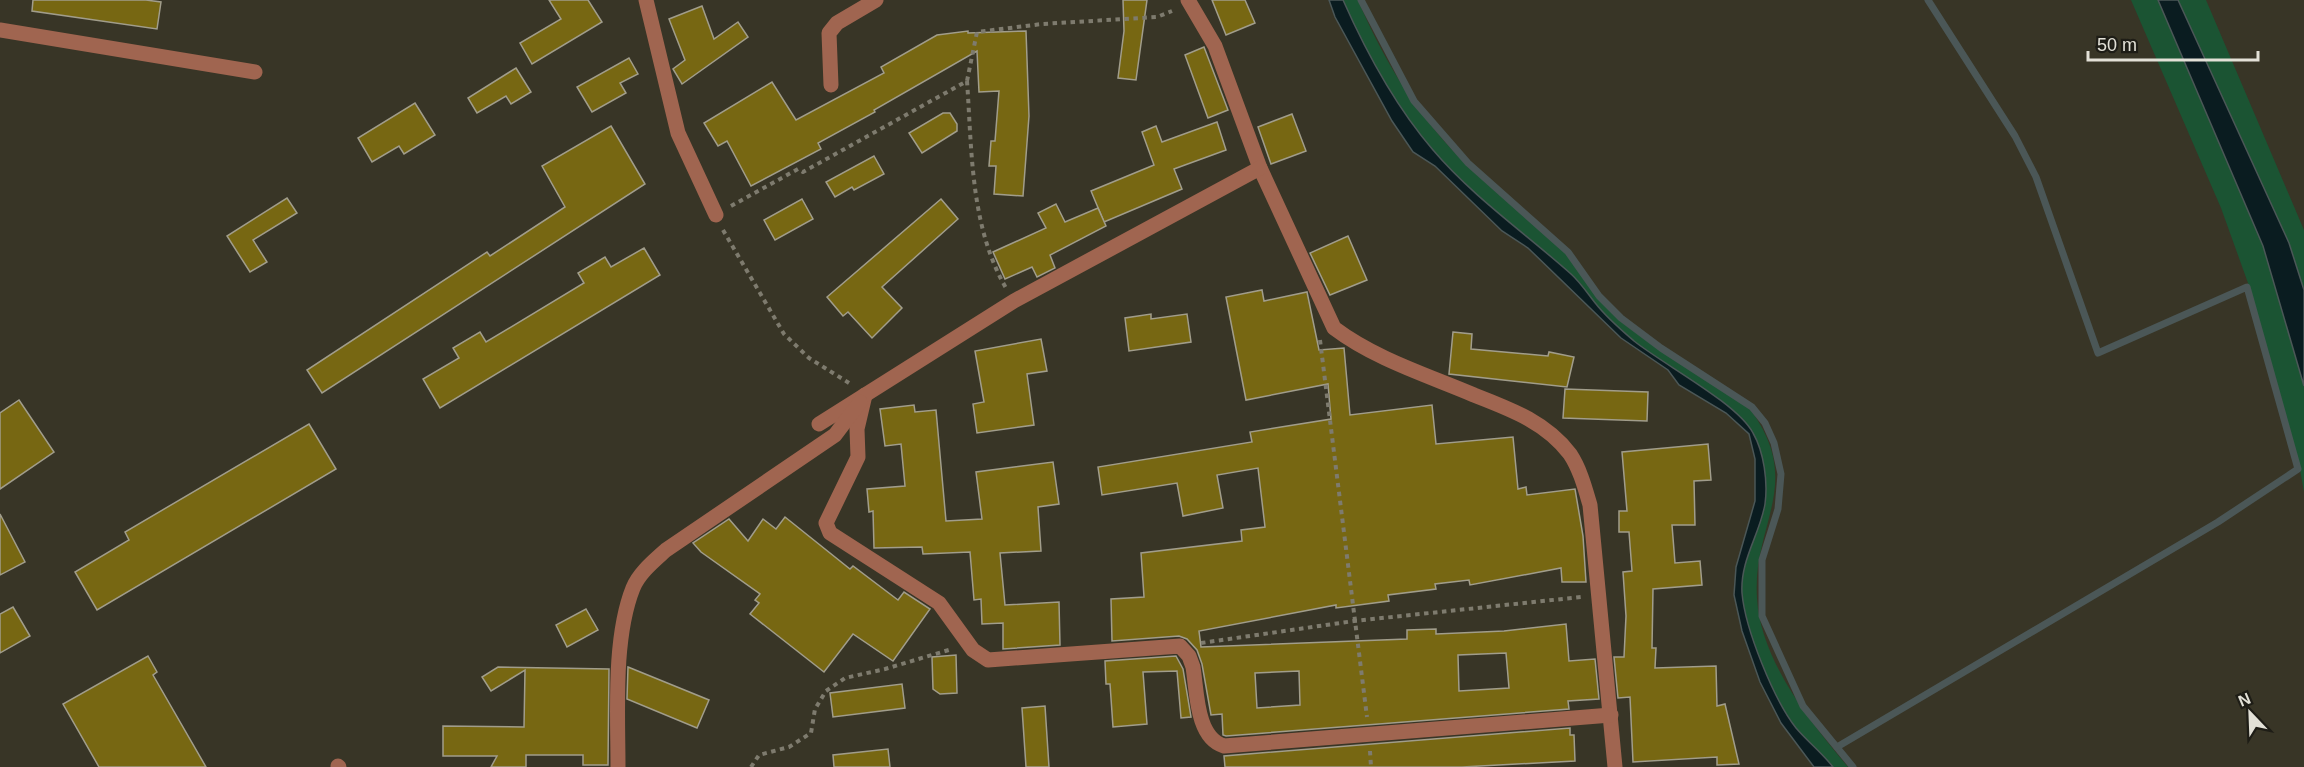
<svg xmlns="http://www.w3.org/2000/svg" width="2304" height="767" viewBox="0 0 2304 767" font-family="Arial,sans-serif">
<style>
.grass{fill:#1b5433}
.water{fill:#0a1c20;stroke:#4b5757;stroke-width:1.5}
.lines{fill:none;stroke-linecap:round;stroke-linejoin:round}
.stream{stroke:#4b5757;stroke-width:7}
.building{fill:#776712;stroke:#a19d8b;stroke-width:1.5;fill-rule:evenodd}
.path{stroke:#7e7b6e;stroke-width:4;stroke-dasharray:4.5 4.5;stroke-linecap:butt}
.minor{stroke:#a06550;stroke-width:15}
</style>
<rect width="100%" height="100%" fill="#383526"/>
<!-- grass -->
<g class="grass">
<path d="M1343,0H1358C1384,62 1419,118 1467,165C1499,196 1534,223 1565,253C1585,274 1598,302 1620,321C1651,345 1684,365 1717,387C1728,394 1745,401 1752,412C1804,485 1752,524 1757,598C1760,659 1810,722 1848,767H1833C1822,753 1808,742 1796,728C1774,700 1745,629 1742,593C1740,560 1760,534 1765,504C1768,482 1764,452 1753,433C1737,403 1664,365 1634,341C1620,329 1607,318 1596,304C1588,294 1581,282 1571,274C1525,234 1473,197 1433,150C1396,107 1366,52 1343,0Z"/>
<polygon points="2131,0 2158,0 2263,246 2275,280 2304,386 2304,492 2299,464 2248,283 2221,208"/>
<polygon points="2178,0 2206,0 2304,230 2304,290 2289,243"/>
</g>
<!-- water -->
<g class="water">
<path d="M1329,0H1343C1366,52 1396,107 1433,150C1473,197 1525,233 1571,274C1580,282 1588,294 1596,304C1607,318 1620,329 1634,341C1664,365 1737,403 1753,433C1764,452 1768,482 1765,504C1760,534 1740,560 1742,593C1745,629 1774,700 1796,728C1808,742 1822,753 1833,767H1814L1781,723L1760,682L1742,631L1734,595L1736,567L1755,501V459L1749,434L1726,413L1679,385L1668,370L1621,338L1528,248L1502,231L1435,166L1413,152L1392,121L1335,17Z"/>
<polygon points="2158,0 2178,0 2289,243 2304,290 2304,386 2263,246"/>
</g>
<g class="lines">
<!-- stream -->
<g class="stream">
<polyline points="1361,0 1414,101 1468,163 1568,252 1599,296 1621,318 1661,348 1752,407 1765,423 1774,443 1781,474 1778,509 1762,560 1762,616 1803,706 1853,767"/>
<polyline points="1837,747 2218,522 2298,469 2247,287 2098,353 2036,177 2015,136 1928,0"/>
</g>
</g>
<!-- building -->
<g class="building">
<polygon points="33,0 146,0 161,2 157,29 32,11"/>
<polygon points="549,0 588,0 602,22 532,64 520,43 561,19"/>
<polygon points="1123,0 1147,0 1136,80 1118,78 1124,31"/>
<polygon points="1212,0 1245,0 1255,23 1226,35"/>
<polygon points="702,6 714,39 738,22 748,37 682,84 673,69 685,60 669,19"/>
<polygon points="968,31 968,33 1026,31 1029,116 1023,196 994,194 996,166 989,166 991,141 995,141 999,91 979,92 977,51 874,110 875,112 818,143 821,149 751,186 727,141 718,146 704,123 772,82 796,120 884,73 881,67 937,35"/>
<polygon points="1204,47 1228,110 1208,118 1185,55"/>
<polygon points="629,58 638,74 620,83 626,93 592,112 577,87"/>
<polygon points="516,68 531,92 511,104 506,96 477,113 468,98"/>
<polygon points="415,103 435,135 404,154 399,146 372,162 358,138"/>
<polygon points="943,113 950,113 957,124 957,131 922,153 909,133"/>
<polygon points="1292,114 1306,151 1271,164 1258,127"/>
<polygon points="1217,122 1226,150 1174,169 1182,189 1104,222 1091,191 1154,165 1142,132 1156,126 1162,142"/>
<polygon points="611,126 645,184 322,393 307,370 487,252 490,256 565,207 542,166"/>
<polygon points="874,156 884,174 854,190 852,187 835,197 826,182"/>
<polygon points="287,198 297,213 253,240 267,262 250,272 227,236"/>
<polygon points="802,199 813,219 775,240 764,220"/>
<polygon points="941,199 958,219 882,287 902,308 872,338 848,312 843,316 827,297"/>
<polygon points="1056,204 1065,222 1098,208 1106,226 1050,255 1055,268 1037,277 1032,267 1005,279 993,252 1046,228 1038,213"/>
<polygon points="1348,236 1367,280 1330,295 1310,253"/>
<polygon points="644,248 660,275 440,408 423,379 459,358 453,348 480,332 486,342 584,283 578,273 605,257 611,267"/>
<path d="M1262,290L1264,301L1307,292L1319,350L1344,348L1350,415L1432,405L1436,444L1513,437L1518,489L1526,487L1527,495L1575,489L1583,536L1586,582H1562L1561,568L1470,585L1469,580L1435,584L1436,589L1388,595L1389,601L1336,608V605L1199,631L1201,647L1407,639V630L1436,629V634L1504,631L1566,624L1569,661L1595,659L1599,699L1568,701L1569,709L1226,736L1223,735L1222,714L1211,715L1202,664L1197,650L1187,639L1179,636L1112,641L1111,599L1144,597L1141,553L1242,541L1241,530L1265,527L1258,468L1217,475L1223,508L1183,516L1177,483L1102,495L1098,467L1252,442L1250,432L1331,419L1328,384L1246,400L1226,297ZM1506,653L1509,688L1459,691L1458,655ZM1299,671L1300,705L1257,708L1255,673Z"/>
<polygon points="1151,314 1151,319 1187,314 1191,342 1129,351 1125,318"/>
<polygon points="1453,332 1472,334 1471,349 1548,356 1549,352 1574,357 1567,387 1449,374"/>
<polygon points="1041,339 1047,371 1027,374 1034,425 977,433 973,404 984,402 975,351"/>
<polygon points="1565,389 1648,392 1647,421 1563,418"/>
<polygon points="19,400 54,452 0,489 0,413"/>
<polygon points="914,405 915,412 936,410 946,521 982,519 976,472 1053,462 1059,504 1038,507 1041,551 1000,553 1005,605 1059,602 1060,645 1003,649 1003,623 982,624 981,599 974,600 970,552 923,554 922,547 874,548 873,511 869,512 867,489 905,486 901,444 885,446 880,409"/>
<polygon points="309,424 336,469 97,610 75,572 129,540 125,532"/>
<polygon points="1708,444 1711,480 1694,481 1695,525 1672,525 1675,563 1700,561 1702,585 1653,589 1652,648 1656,648 1655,668 1716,666 1717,706 1725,704 1739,764 1717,765 1717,757 1633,762 1630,697 1618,698 1614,657 1624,657 1626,616 1623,572 1632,571 1629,532 1619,532 1619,511 1627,511 1622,452"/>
<polygon points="0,514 25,562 0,575"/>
<polygon points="785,517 850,569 853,566 898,600 904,592 930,609 893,661 853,634 824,672 750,614 759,603 755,600 760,594 701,552 693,543 729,519 748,541 763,519 776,529"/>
<polygon points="13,607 30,636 0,653 0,614"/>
<polygon points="586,609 598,630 567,647 556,625"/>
<polygon points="956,655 957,693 940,694 933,689 932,657"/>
<polygon points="148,656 157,672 153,675 206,767 99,767 63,704"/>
<polygon points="1176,656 1183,669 1191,717 1181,718 1177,671 1143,672 1147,724 1113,727 1110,684 1106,684 1105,661"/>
<polygon points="498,667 609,669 608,765 583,765 583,755 526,755 526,767 491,767 497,756 443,756 443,726 524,727 525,670 491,691 482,677"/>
<polygon points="628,667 709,700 697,728 627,699"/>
<polygon points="902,684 905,708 833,717 830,693"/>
<polygon points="1045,706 1049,767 1026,767 1022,708"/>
<polygon points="1570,728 1570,735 1574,735 1575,761 1462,767 1225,767 1224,756"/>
<polygon points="888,749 890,767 834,767 833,755"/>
</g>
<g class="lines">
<!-- path -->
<g class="path">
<path d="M967,81C972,150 970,226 1006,288"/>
<polyline points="731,206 798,169 803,172 967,81 977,32 1042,24 1157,17 1172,11"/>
<polyline points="723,230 784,334 809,358 849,383"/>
<polyline points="1320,340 1367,717"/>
<polyline points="1201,643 1354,621 1581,597"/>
<polyline points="1370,751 1371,767"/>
<polyline points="751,767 759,755 789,747 811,733 815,709 826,691 845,678 885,669 952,649"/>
</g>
<!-- minor -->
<g class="minor">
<polyline points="646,0 678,133 716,215"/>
<path d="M1188,0L1215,46L1260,168L1334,328C1375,359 1427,375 1474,395C1510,409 1546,422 1570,454C1580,469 1585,488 1590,505L1615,767"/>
<polyline points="0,30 255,72"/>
<polyline points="831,85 829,33 837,23 876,0"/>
<path d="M865,395L857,429L858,457L826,523L830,533L939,603L973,650L988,660L1180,646L1189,656L1193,667C1197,691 1196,738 1224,746L1611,715"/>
<polyline points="819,424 1014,301 1260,168"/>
<polyline points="338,766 339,767"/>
<path d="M618,767C618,713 613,638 633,588C639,573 654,561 666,550L835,435L860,402"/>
</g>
</g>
<!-- north arrow -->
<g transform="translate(2250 713) rotate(337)" stroke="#1e1d16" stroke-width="4.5" paint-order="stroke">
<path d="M0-4.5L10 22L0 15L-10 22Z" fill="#e3e1d7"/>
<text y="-9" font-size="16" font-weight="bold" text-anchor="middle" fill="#e3e1d7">N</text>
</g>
<!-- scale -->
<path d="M2088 51v9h170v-9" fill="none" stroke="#e3e1d7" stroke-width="3"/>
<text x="2097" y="51" font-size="18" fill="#e3e1d7" stroke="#1e1d16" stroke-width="4.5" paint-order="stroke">50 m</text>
</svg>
